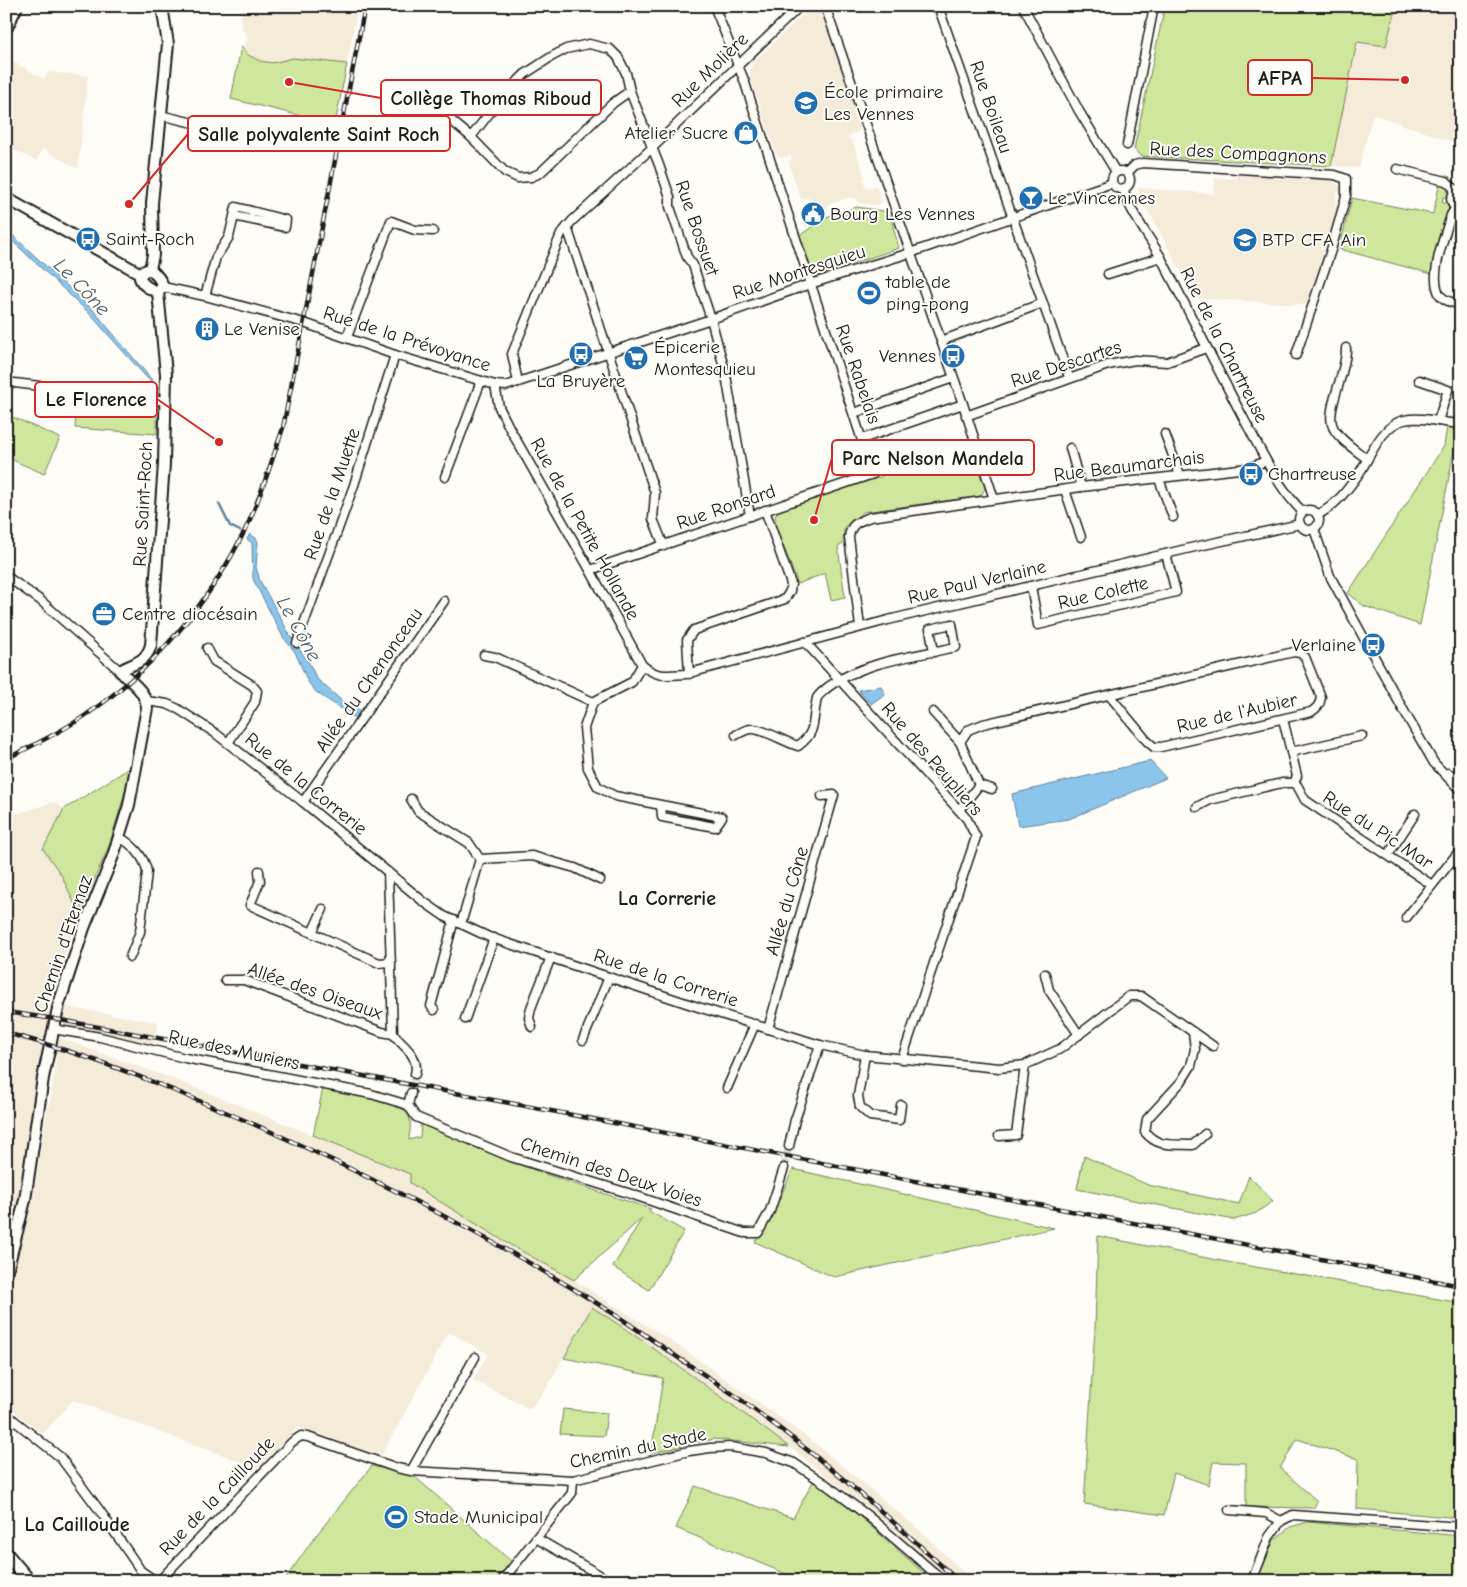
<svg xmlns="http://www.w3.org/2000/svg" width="1467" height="1587" viewBox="0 0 1467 1587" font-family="'Comic Neue',sans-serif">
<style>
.built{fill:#f4ebd9}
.green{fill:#cfe79c;stroke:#76825c}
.water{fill:#8cc5eb;stroke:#5f8198}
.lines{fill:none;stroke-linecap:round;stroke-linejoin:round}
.stream{stroke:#5f8198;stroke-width:2.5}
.minor-tunnel{stroke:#dbdad6;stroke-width:8;stroke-dasharray:8 4;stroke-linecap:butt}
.minor-casing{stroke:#1c1c1c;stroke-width:11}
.tertiary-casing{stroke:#1c1c1c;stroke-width:14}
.primary-casing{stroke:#1c1c1c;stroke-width:16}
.minor{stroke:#fdfcf7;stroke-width:8}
.tertiary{stroke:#fdfcf7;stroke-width:10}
.primary{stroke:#fdfcf7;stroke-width:12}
.rail-casing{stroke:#1c1c1c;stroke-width:4.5}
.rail{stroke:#fdfcf7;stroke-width:2.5;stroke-dasharray:8;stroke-linecap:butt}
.labels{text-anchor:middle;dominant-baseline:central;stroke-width:4;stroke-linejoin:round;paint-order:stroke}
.street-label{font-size:19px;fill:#1c1c1c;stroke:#fdfcf7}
.poi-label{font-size:19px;fill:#1c1c1c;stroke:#fdfcf7;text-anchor:start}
.water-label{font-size:20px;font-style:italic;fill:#435764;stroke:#fdfcf7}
.neighbourhood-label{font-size:20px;font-weight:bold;fill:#1c1c1c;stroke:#fdfcf7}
.leader{fill:none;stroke:#d62828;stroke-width:2}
.callout-dot{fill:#d62828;stroke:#fdfcf7;stroke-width:2}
.callout{fill:#fdfcf7;stroke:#d62828;stroke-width:2}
.callout-label{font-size:20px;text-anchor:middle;font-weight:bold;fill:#1c1c1c}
</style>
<rect width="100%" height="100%" fill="#fdfcf7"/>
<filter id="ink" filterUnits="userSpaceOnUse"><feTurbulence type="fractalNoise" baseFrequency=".02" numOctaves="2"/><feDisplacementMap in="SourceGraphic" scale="10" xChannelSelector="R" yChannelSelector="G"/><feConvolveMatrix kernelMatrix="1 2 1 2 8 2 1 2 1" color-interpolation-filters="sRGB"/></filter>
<g filter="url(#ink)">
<!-- built -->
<g class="built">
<polygon points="243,6 358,6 335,124 231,99 241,47 248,40 242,28 241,16"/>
<polygon points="1396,6 1461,6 1461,145 1373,114 1359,168 1331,166 1357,42 1386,46"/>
<polygon points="816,8 822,13 861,127 858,132 848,136 849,140 852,140 865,177 863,178 866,189 876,186 882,203 876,205 858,203 856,198 852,199 851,197 828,205 828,207 824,209 826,213 812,225 806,227 800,211 810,207 808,197 801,199 788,161 792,160 790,155 782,158 777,156 751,79 750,71 752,65 756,59 807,11"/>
<polygon points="8,59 44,79 49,72 88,76 78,169 43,149 36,161 6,145 6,63"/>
<polygon points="1237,175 1331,180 1339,185 1342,191 1337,192 1335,206 1337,207 1329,237 1321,241 1320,248 1323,250 1323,259 1310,305 1192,298 1192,292 1140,196 1138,188 1214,194 1215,178 1237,179"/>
<polygon points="54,802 64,809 43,849 62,876 79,914 48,1004 158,1022 153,1047 51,1024 49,1034 176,1080 410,1174 411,1183 507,1243 574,1280 670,1340 761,1404 817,1445 917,1528 973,1581 951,1581 872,1511 789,1447 678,1365 636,1335 592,1308 546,1389 530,1409 473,1380 488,1354 449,1332 381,1456 298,1427 258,1468 73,1400 43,1434 6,1405 6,1300 33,1199 48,1104 50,1104 57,1055 43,1050 22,1193 6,1256 6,815 20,813"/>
</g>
<!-- green -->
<g class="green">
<polygon points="1165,6 1396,6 1386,46 1357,42 1331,166 1140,156 1134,149"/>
<polygon points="241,47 248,55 260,61 272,63 293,58 347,64 335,124 231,99"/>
<path d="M1440,182C1447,186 1448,190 1449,198L1443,197L1442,203H1448L1449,209L1432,274L1339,249L1352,198L1433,214Z"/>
<polygon points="857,207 889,212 899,248 813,277 799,236 826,217"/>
<path d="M77,396C105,399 134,398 157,416V434L75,428Z"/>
<polygon points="8,415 60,438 44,474 6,457 6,419"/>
<polygon points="1447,427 1461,430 1461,442 1456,441 1420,625 1364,606 1348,593 1444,446"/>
<polygon points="968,439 985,488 981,496 863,512 844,527 843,544 838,547 845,597 831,600 825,573 798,584 775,524 775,517 778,510 883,476 881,469"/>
<polygon points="133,766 109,846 79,914 62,876 43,849 64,809"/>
<path d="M323,1088C341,1091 403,1099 409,1117C412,1123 409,1134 409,1140L420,1137L421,1123L539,1172L651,1209L649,1211L684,1231L649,1290L613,1267L642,1218L574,1280L507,1243L410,1183V1174L313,1135Z"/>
<polygon points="1084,1156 1148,1185 1239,1204 1249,1176 1273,1201 1256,1213 1234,1220 1077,1189"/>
<polygon points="793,1169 1054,1228 834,1277 755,1242 780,1198"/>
<polygon points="1098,1236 1227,1262 1461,1303 1461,1518 1357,1509 1358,1459 1297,1439 1280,1468 1317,1501 1314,1508 1246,1507 1246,1463 1213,1462 1209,1485 1174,1473 1164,1515 1084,1504 1095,1328"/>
<path d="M592,1307C660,1351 724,1399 789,1447L714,1439L651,1453L663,1378L564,1358Z"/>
<polygon points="563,1409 607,1413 604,1436 560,1434"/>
<polygon points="372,1466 414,1476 512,1562 496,1581 284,1581 314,1538"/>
<polygon points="814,1480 841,1500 933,1581 803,1581 676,1528 695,1486 793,1518"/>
<polygon points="1308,1522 1461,1536 1461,1581 1257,1581 1274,1540 1290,1527"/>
</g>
<!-- water -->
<g class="water">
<polygon points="6,229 94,311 157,386 155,387 88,312 6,235"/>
<polygon points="250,534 256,538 258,542 256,567 260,581 291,637 309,663 317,679 342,701 362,711 356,719 316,692 308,682 295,652 283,637 253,579 252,543 247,539"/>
<polygon points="881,686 885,694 871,704 858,690"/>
<polygon points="1150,761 1166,778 1069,819 1018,826 1012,794"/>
</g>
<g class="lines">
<!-- stream -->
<polyline class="stream" points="219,504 230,526 240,531"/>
<!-- minor-tunnel -->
<g class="minor-tunnel">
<polyline points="411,1093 415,1074"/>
<polyline points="784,1168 789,1146"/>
</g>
<defs>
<g id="minor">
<polyline points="825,6 963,404 994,499"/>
<polyline points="938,6 1069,377"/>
<polyline points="1023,6 1079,111 1116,172"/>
<polyline points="426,87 440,111 471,137 505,172 518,178 531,177 540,173 613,103 630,91"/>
<polyline points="160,115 285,145"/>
<polyline points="471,137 502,97 525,74 551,57 566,49 589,44 610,49 618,57 626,73 630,91 659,165 670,197 670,207 687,257 693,265 711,319 726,375 750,516"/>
<polyline points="1127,145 1154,6"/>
<polyline points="1397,169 1446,181 1456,190"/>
<circle cx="1121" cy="180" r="9"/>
<polyline points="1127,173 1135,165 1143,163 1335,175 1346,179 1346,196 1331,250 1296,355"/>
<path d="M1124,188C1124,204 1153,242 1161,258C1190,313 1217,369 1246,423C1263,454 1278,488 1303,512"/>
<path d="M1456,207L1451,215C1445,236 1428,276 1440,295C1444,301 1454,303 1461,305"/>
<polyline points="1459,208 1453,205 1451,199 1454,192 1461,189"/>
<polyline points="567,227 655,493 653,519 664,546"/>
<polyline points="1108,274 1161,257"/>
<polyline points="163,287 205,296 304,323 395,355 495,385 506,386 711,319 810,284 910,253 1112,183"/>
<polyline points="205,296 216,257 229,237 234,216 285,227 286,220 236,207 234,216"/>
<polyline points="347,337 391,221 415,230 433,231"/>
<polyline points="941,341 1043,303"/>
<path d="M1346,348C1347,371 1327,407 1332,424C1335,437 1357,451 1367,459"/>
<polyline points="1419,380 1448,390 1438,421"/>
<polyline points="6,382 166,401"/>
<polyline points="518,382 512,354 557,244 561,234 572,221 652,148 800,6"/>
<path d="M495,385L499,407L510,429L590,570L642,665C658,678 666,675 686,674L888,620L1199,546L1300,524"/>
<polyline points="854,413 953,378"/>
<polyline points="966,416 1108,365 1135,360 1167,362 1206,348"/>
<polyline points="1165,434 1180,475"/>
<polyline points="862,439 963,404"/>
<polyline points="1070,448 1081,487"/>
<polyline points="445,477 481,381"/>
<polyline points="1159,479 1173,517"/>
<polyline points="1065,490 1081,537"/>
<circle cx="1309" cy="520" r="10"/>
<path d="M1317,515C1336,506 1349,488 1360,472C1371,455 1382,425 1404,420C1423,416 1441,423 1461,424"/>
<polyline points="1314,529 1330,576 1405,713 1434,763 1461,791"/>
<polyline points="590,570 873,474 744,80 714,6"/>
<polyline points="6,576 40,600 120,671"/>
<polyline points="1031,586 1038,625 1176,592 1166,554"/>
<path d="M860,627L849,537C851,523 858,522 870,517L1081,487L1248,468L1266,461"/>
<polyline points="805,642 967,819 976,837 902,1059"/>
<polyline points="297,643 354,485 395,355"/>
<polyline points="207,648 214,661 252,685 257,691 255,702 228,743"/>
<polyline points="484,655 495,657 593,702"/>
<polyline points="642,665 632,682 593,702 584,728 588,768 598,787 615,796 661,805 662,817 715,827 722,817 661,805"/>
<polyline points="689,674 687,640 694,630 785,599 790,591 791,584 765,510"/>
<polyline points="147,701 167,704 178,709 215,733 303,802 424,902 444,916 489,937 695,1006 820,1045 865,1055 999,1068 1025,1065 1060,1049 1129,996 1141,996 1213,1046"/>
<polyline points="933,712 960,742"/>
<polyline points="1283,719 1297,776 1294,783 1297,785 1305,800 1432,885"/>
<path d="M736,735C740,733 746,729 751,729C762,728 785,742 798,746C813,735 813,727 815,709C816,706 816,701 817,698C819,694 825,690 828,687C862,662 915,656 956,647L952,624L930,629L934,652"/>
<polyline points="1291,752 1362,736"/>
<polyline points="1448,773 1461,781"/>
<polyline points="979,785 992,789"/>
<polyline points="411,799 418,811 469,843 480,859"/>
<polyline points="303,802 444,601"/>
<polyline points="1197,807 1210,800 1282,783 1294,783"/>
<path d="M959,810L979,785L960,742L968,730L983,724L1294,652L1300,653L1305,657L1321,697C1320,705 1317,708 1311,712L1161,747H1154L1147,741L1109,695"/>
<path d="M119,837C132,844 145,857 147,872L140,932L130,957"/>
<polyline points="1388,855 1415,814"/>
<polyline points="259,871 260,881 250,905 379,963 391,962"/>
<path d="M388,872L393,1034C404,1047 420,1056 415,1074"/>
<polyline points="1406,918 1461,849"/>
<polyline points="461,924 480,859 532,856 575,868 600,880"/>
<polyline points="312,933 323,909"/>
<polyline points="1045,974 1049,990 1079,1035"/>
<polyline points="225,980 244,980 382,1032 393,1034"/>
<polyline points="434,1010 431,1006 454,920"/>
<polyline points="465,1019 494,938"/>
<polyline points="532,1027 529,1018 531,1008 551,957"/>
<polyline points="53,1029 100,1037 185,1058 371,1094 408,1105"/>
<polyline points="768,1029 834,795 822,796"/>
<path d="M1193,1032L1195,1049L1191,1066L1181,1082L1147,1119L1145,1132C1158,1148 1173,1144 1193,1145L1205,1134"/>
<polyline points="583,1040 609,977"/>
<polyline points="865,1055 858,1096 860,1107 870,1116 899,1120 901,1105"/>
<polyline points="727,1088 755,1024"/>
<polyline points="411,1093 408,1105 416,1117 511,1157 628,1193 744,1233 758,1233 770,1211 784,1168"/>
<polyline points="999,1136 1016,1135 1025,1065"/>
<polyline points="789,1146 795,1120 820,1045"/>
<polyline points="6,1414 60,1457 100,1511 141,1571 156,1581"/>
<polyline points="411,1471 475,1357"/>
<polyline points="1229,1510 1266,1513 1281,1521"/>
<polyline points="536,1538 603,1577"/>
<polyline points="159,1581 292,1442 301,1436 308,1437 397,1468 411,1471 573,1480 689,1451 710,1448 731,1447 766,1453 794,1463 824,1483 868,1516 944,1581"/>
<polyline points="502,1581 572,1493 573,1480"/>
<polyline points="688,1581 694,1579 697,1581"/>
<polyline points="1252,1581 1269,1537 1281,1521 1293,1515 1461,1527"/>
</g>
<g id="tertiary">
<polyline points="6,198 141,274"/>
<polyline points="150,269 153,255 152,203 168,44 162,6"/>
<path d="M150,269C156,274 161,279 163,287L158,292C151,290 142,285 140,278L142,272Z"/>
<path d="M6,1275L25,1200L43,1078L59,1004L84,928L113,856L129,805L147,708C146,691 131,682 120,671C133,663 146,663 151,645L164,464L166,374L158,292"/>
</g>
<g id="primary">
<polyline points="6,27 16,6"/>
<polyline points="6,1554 29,1581"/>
</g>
</defs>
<!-- minor casing -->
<use href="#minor" class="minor-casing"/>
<!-- tertiary casing -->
<use href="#tertiary" class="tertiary-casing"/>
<!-- primary casing -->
<use href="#primary" class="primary-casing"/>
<!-- minor -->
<use href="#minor" class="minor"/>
<!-- tertiary -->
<use href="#tertiary" class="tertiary"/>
<!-- primary -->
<use href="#primary" class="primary"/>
<defs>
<g id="rail">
<path d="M6,759C32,746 59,733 83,717C154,669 211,602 248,524C262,493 272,460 283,428L365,6"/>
<polyline points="6,1012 55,1019 515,1104 1461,1286"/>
<path d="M6,1033C96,1056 182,1093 267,1130C385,1183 501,1243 611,1312C634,1327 657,1343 680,1359C703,1374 727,1389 749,1406C823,1459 892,1519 958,1581"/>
</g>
</defs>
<!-- rail casing -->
<use href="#rail" class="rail-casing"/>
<!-- rail -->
<use href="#rail" class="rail"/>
</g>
</g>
<!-- icons -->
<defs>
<symbol id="school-disc" viewBox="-11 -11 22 22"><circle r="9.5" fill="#1f6fb2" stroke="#fdfcf7"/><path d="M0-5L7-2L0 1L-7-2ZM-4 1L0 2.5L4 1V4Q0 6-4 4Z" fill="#fff"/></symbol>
<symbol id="shop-disc" viewBox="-11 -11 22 22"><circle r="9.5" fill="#1f6fb2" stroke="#fdfcf7"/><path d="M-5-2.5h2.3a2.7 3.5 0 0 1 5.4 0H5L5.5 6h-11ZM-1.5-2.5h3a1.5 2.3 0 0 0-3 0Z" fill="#fff"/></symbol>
<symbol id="bar-disc" viewBox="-11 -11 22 22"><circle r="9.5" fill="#1f6fb2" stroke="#fdfcf7"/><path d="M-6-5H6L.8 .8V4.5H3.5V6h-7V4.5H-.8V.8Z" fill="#fff"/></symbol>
<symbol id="civic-disc" viewBox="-11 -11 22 22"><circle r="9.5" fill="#1f6fb2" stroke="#fdfcf7"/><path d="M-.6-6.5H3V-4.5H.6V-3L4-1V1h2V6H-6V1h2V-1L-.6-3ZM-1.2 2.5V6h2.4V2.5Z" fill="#fff"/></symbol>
<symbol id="bus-disc" viewBox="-11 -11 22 22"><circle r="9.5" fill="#1f6fb2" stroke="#fdfcf7"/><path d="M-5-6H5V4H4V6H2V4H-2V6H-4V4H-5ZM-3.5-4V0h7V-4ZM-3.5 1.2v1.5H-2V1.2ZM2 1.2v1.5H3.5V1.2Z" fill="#fff"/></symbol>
<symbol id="university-disc" viewBox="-11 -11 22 22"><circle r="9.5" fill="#1f6fb2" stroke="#fdfcf7"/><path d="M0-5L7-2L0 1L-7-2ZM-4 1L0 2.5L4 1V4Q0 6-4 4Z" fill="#fff"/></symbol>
<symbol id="stadium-disc" viewBox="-11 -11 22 22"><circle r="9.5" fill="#1f6fb2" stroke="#fdfcf7"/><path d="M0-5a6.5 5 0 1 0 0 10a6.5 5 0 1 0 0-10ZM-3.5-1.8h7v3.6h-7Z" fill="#fff"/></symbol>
<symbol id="building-disc" viewBox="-11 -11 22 22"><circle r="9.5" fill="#1f6fb2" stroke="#fdfcf7"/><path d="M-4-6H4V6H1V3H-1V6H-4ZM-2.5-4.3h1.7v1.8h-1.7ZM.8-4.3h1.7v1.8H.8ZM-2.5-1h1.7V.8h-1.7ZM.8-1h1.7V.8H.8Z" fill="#fff"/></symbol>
<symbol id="supermarket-disc" viewBox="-11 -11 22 22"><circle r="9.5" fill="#1f6fb2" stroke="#fdfcf7"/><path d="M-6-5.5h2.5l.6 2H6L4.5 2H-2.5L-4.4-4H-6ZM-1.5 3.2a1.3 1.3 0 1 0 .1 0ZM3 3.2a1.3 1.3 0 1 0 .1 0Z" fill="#fff"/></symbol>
<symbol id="office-disc" viewBox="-11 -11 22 22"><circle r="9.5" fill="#1f6fb2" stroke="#fdfcf7"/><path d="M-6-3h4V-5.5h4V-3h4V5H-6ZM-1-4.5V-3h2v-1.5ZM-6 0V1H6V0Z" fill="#fff"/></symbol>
</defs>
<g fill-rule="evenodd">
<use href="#school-disc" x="792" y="89" width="28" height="28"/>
<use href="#shop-disc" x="732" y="119" width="28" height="28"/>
<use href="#bar-disc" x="1017" y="184" width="28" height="28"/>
<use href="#civic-disc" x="799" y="200" width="28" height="28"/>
<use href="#bus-disc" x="74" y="225" width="28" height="28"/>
<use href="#university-disc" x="1231" y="226" width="28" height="28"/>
<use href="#stadium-disc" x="855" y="279" width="28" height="28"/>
<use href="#building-disc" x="193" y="315" width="28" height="28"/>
<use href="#bus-disc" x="567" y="340" width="28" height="28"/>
<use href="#bus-disc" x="939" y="342" width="28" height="28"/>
<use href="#supermarket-disc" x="622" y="344" width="28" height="28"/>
<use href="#bus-disc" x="1237" y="460" width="28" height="28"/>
<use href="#office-disc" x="90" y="600" width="28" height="28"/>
<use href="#bus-disc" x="1359" y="631" width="28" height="28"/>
<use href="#stadium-disc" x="382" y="1503" width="28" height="28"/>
</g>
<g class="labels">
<!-- street labels -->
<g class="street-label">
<text transform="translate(710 70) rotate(-44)">Rue Molière</text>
<text transform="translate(991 107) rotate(71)">Rue Boileau</text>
<text transform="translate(1238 153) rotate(3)">Rue des Compagnons</text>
<text transform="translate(697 228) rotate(71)">Rue Bossuet</text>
<text transform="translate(799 272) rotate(-18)">Rue Montesquieu</text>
<text transform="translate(407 339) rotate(18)">Rue de la Prévoyance</text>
<text transform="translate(1224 345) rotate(63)">Rue de la Chartreuse</text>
<text transform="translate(1066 364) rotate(-18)">Rue Descartes</text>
<text transform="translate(858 374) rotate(71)">Rue Rabelais</text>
<text transform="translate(1129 466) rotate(-7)">Rue Beaumarchais</text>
<text transform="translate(332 494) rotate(-71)">Rue de la Muette</text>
<text transform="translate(143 504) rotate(-87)">Rue Saint-Roch</text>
<text transform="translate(726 507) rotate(-19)">Rue Ronsard</text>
<text transform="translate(585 529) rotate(61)">Rue de la Petite Hollande</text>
<text transform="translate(977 582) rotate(-13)">Rue Paul Verlaine</text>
<text transform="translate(1103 593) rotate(-13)">Rue Colette</text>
<text transform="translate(369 680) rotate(-55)">Allée du Chenonceau</text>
<text transform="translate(1237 713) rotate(-13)">Rue de l'Aubier</text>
<text transform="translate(932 759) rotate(49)">Rue des Peupliers</text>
<text transform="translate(306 784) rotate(39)">Rue de la Correrie</text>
<text transform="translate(1378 830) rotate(33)">Rue du Pic Mar</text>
<text transform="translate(787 901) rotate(-74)">Allée du Cône</text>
<text transform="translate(63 944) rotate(-71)">Chemin d'Eternaz</text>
<text transform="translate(666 978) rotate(18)">Rue de la Correrie</text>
<text transform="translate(315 991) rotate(19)">Allée des Oiseaux</text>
<text transform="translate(234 1050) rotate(12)">Rue des Muriers</text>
<text transform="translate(611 1172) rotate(18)">Chemin des Deux Voies</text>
<text transform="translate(638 1448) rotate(-12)">Chemin du Stade</text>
<text transform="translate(217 1496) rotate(-46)">Rue de la Cailloude</text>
</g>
<!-- poi labels -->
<g class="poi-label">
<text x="824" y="92">École primaire<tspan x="824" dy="22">Les Vennes</tspan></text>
<text x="728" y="133" text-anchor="end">Atelier Sucre</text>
<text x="1048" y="198">Le Vincennes</text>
<text x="830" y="214">Bourg Les Vennes</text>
<text x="106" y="239">Saint-Roch</text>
<text x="1262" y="240">BTP CFA Ain</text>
<text x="886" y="282">table de<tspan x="886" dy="22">ping-pong</tspan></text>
<text x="224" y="329">Le Venise</text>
<text x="654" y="347">Épicerie<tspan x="654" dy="22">Montesquieu</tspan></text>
<text x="936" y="356" text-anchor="end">Vennes</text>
<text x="581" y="381" text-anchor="middle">La Bruyère</text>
<text x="1268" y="474">Chartreuse</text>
<text x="122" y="614">Centre diocésain</text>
<text x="1356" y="645" text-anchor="end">Verlaine</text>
<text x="414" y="1517">Stade Municipal</text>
</g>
<!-- water labels -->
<g class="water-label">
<text transform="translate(82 287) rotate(46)">Le Cône</text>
<text transform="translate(299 629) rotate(61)">Le Cône</text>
</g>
<!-- neighbourhood labels -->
<g class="neighbourhood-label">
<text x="667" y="898">La Correrie</text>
<text x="77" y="1524">La Cailloude</text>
</g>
</g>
<!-- callouts -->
<path class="leader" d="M1405 80L1312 78M289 82L381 98M129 204L188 134M219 442L157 399M814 520L832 458"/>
<g class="callout-dot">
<circle cx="1405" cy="80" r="5"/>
<circle cx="289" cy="82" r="5"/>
<circle cx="129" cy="204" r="5"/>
<circle cx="219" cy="442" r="5"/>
<circle cx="814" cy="520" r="5"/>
</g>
<g class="callout">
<rect x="1248" y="60" width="64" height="35" rx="5"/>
<rect x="381" y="80" width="220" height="35" rx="5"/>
<rect x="188" y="116" width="262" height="35" rx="5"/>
<rect x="35" y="382" width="122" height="35" rx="5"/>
<rect x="832" y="440" width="202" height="35" rx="5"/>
</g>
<g class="callout-label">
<text x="1280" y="85">AFPA</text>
<text x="491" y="105">Collège Thomas Riboud</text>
<text x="319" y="141">Salle polyvalente Saint Roch</text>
<text x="96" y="406">Le Florence</text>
<text x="933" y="465">Parc Nelson Mandela</text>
</g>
<!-- margin -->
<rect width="1467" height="1587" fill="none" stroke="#fdfcf7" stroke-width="25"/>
<rect x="12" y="12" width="1442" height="1562" fill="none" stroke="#1c1c1c" stroke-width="2" filter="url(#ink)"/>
</svg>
